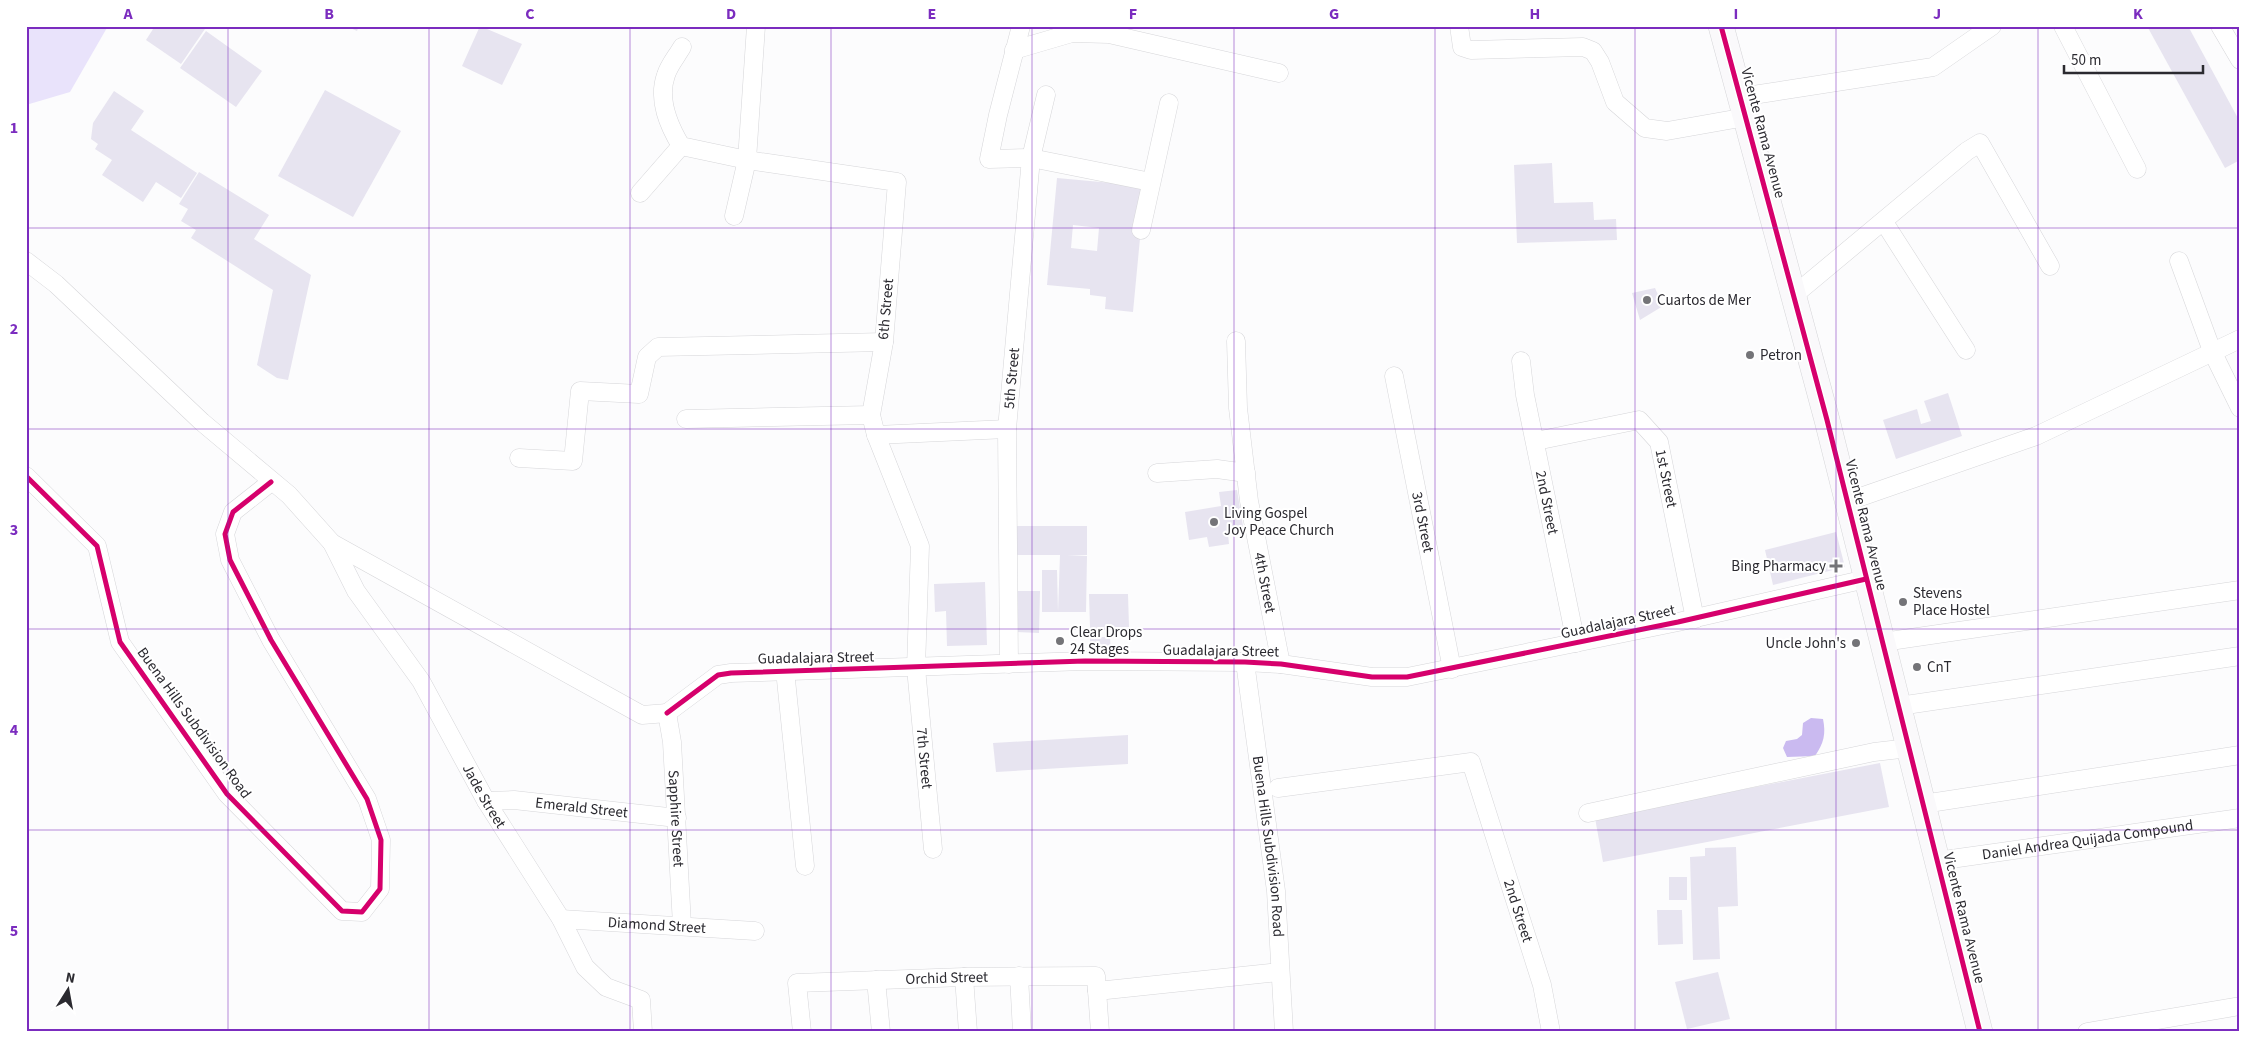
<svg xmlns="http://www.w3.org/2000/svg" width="2266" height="1058" viewBox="0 0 2266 1058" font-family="'Source Sans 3',sans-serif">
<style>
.green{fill:#e9e3fb}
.water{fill:#cabaf0}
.building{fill:#e7e4f0;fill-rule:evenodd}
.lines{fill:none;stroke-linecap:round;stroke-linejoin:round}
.street-casing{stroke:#d6d6d9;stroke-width:19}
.secondary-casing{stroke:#d6d6d9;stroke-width:26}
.street{stroke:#fff;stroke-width:18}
.secondary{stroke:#faf9fb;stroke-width:25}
.cycleway-casing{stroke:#fff;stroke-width:8}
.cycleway{stroke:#d6006c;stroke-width:5}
.grid{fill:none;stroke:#7b2cbf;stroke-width:1;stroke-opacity:0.55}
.poi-dot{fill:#747478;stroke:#fff;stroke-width:2}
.labels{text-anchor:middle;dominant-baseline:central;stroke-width:4;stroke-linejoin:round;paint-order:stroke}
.street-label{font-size:15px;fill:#2b2a30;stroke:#fff}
.poi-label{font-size:15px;fill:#2b2a30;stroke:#fff;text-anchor:start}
.neatline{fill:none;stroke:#7b2cbf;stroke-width:2}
.grid-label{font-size:16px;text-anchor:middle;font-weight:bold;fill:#7b2cbf}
</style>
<rect width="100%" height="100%" fill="#fcfcfd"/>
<!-- green -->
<polygon class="green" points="26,26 108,26 70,92 26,105"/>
<!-- water -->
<path class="water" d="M1811,718L1823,719C1826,734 1824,743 1815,756L1787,757L1783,748L1786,741L1797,739L1802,735L1803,723Z"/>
<!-- building -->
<g class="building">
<polygon points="155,26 207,26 181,64 146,40"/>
<polygon points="346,26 359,26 357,31"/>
<polygon points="480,26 522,44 502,85 462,66"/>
<polygon points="2147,26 2188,26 2240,122 2240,160 2225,168"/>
<polygon points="206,31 262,71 236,107 180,68"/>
<polygon points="325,90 401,131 353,217 278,176"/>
<polygon points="114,91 144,111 131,130 197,173 181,198 156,182 143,202 102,175 112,160 95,149 98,144 91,139 93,123"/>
<polygon points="1552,163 1554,203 1593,202 1594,220 1616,219 1617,240 1517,243 1514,165"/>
<polygon points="199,172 269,215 254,239 311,275 288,380 277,378 257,365 273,290 191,238 196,230 181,221 188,209 179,204"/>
<path d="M1057,178L1145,186L1133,312L1105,309L1106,297L1090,295V289L1047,285ZM1073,225L1099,228L1097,251L1071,248Z"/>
<polygon points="1655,288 1663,306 1640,320 1632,293"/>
<polygon points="1948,393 1962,436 1896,459 1883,420 1917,409 1921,424 1931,421 1924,401"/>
<polygon points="1237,490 1244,532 1228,534 1229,544 1209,547 1207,537 1189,540 1185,512 1221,506 1219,492"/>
<polygon points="1012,526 1087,526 1087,555 1067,555 1087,556 1086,612 1058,612 1060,555 1012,555"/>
<polygon points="1836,532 1845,567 1773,585 1765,550"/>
<polygon points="1042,570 1057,570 1058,612 1042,612"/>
<polygon points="985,582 987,645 947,646 946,611 935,612 934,584"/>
<polygon points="1015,591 1040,591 1039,633 1015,632"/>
<polygon points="1089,594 1128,594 1129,627 1090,628"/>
<polygon points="1090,637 1110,637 1111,657 1090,657"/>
<polygon points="1128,735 1128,764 996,772 993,743"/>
<polygon points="1880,763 1889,807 1603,862 1595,818"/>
<polygon points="1736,847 1738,906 1718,907 1720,959 1693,960 1690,857 1705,856 1705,848"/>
<rect x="1669" y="877" width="18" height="23"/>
<polygon points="1657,910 1682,910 1683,944 1658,945"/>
<polygon points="1718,972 1730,1019 1687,1029 1675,982"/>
</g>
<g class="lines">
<defs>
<g id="street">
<polyline points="1021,26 998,115 989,159 1031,158 1151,182"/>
<polyline points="1459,26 1462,47 1471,50 1583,47 1593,51 1600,62 1615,102 1645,128 1667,131 1746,117"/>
<polyline points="2063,26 2137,169"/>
<polyline points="2220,26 2240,60"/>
<path id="s1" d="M682,47C677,56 669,65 666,75C657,100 669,126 681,146L747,160L897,182L884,342L871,415L876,435L920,546L916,668L933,849"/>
<polyline points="1014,50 1072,33 1109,34 1279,73"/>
<polyline points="1740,97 1933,67 1992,26"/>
<polyline points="640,193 681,146"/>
<polyline points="734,216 747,160 756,26"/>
<polyline points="1884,222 1966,350"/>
<polyline points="1141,230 1169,103"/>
<polyline points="26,261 56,284 202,422 289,495 332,543 642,715 667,713"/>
<polyline points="2179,261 2212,351 2240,408"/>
<polyline points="1793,296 1967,151 1980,143 2050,266"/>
<path id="s2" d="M1236,341L1238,408L1249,501L1281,664"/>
<path id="s3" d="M1521,361L1525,395L1576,643"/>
<path id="s4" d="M1394,376L1452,669"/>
<polyline points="686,419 871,415"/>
<polyline points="876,435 1007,429"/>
<path id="s5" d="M1536,441L1639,420L1659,442L1695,619"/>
<polyline points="519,458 573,461 580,391 639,394 647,357 658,347 884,342"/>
<polyline points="1157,473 1217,469 1246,473"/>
<polyline points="26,476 97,546 120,642 227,794 342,911 362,912 380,889 381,840 367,799 271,640 230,560 225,534 233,512 271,482"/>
<polyline points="1846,502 2036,436 2240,339"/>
<path id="s6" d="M332,543L356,591L421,681L486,801L561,919L585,967L606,987L641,1000L643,1032"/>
<polyline points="1883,642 2240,590"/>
<path id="s7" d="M1245,662L1276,891L1284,1032"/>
<path id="s8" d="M1009,664L1007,429L1031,158L1046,95"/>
<polyline points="785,670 805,866"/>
<polyline points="1899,706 2240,656"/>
<polyline points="667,713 718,675 731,673 1085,661 1245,662 1281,664 1372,677 1407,677 1678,622 1866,579"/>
<path id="s9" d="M667,713L672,742L682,925"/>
<path id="s10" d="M1278,788L1471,762L1542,985L1551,1032"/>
<path id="s11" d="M486,801L514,800L677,818"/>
<polyline points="1923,804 2240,755"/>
<polyline points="1588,813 1874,752 1909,748"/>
<path id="s12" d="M1937,861L2240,818"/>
<path id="s13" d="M561,919L755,931"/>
<polyline points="1019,976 1022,1032"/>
<polyline points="964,977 968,1032"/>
<polyline points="876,980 881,1032"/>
<polyline points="1097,991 1279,972"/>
<path id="s14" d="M802,1032L797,983L964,977L1096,976L1100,1032"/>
<polyline points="2087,1032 2240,1006"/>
</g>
<polyline id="secondary" points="1721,26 1827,420 1980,1032"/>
</defs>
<!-- street casing -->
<use href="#street" class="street-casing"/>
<!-- secondary casing -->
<use href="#secondary" class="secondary-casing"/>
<!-- street -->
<use href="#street" class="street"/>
<!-- secondary -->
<use href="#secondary" class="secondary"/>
<defs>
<g id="cycleway">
<polyline points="1721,26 1827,420 1980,1032"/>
<polyline points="26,476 97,546 120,642 227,794 342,911 362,912 380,889 381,840 367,799 271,640 230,560 225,534 233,512 271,482"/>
<polyline points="667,713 718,675 731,673 1085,661 1245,662 1281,664 1372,677 1407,677 1678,622 1866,579"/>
</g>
</defs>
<!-- cycleway casing -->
<use href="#cycleway" class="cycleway-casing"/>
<!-- cycleway -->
<use href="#cycleway" class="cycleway"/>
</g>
<!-- grid -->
<path class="grid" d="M228,26V1032M429,26V1032M630,26V1032M831,26V1032M1032,26V1032M1234,26V1032M1435,26V1032M1635,26V1032M1836,26V1032M2038,26V1032M26,228H2240M26,429H2240M26,629H2240M26,830H2240"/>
<!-- markers -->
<g class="poi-dot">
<circle cx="1647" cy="300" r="5"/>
<circle cx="1750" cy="355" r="5"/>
<circle cx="1214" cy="522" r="5"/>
<path d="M1833.5 558.5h5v5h5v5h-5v5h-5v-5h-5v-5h5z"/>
<circle cx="1903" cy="602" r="5"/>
<circle cx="1060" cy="641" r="5"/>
<circle cx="1856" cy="643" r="5"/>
<circle cx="1917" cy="667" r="5"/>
</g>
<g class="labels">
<!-- street labels -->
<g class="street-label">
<text transform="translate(1763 133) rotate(75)">Vicente Rama Avenue</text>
<text transform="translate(886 309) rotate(-85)">6th Street</text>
<text stroke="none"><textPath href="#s8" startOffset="286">5th Street</textPath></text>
<text stroke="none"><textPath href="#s5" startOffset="172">1st Street</textPath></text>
<text stroke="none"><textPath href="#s3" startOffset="144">2nd Street</textPath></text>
<text stroke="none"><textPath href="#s4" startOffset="149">3rd Street</textPath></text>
<text transform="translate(1866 525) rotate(76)">Vicente Rama Avenue</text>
<text stroke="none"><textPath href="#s2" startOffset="244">4th Street</textPath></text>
<text transform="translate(1618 622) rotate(-12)">Guadalajara Street</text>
<text transform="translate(1221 651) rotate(1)">Guadalajara Street</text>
<text transform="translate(816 658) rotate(-1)">Guadalajara Street</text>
<text transform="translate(194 723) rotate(54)">Buena Hills Subdivision Road</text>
<text stroke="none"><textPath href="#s1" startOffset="914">7th Street</textPath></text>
<text stroke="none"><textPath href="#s6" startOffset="296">Jade Street</textPath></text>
<text stroke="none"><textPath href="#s11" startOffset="96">Emerald Street</textPath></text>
<text stroke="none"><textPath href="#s9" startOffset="106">Sapphire Street</textPath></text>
<text stroke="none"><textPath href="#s12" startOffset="152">Daniel Andrea Quijada Compound</textPath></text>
<text stroke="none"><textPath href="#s7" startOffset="186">Buena Hills Subdivision Road</textPath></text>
<text stroke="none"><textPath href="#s10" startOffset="351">2nd Street</textPath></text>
<text transform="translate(1964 918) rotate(76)">Vicente Rama Avenue</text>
<text stroke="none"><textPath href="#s13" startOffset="96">Diamond Street</textPath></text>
<text stroke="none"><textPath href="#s14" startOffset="199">Orchid Street</textPath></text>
</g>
<!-- poi labels -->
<g class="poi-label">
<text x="1657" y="300">Cuartos de Mer</text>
<text x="1760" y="355">Petron</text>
<text x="1224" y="513">Living Gospel<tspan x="1224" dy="17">Joy Peace Church</tspan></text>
<text x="1826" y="566" text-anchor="end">Bing Pharmacy</text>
<text x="1913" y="593">Stevens<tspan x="1913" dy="17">Place Hostel</tspan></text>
<text x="1070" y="632">Clear Drops<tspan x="1070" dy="17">24 Stages</tspan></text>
<text x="1846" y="643" text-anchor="end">Uncle John's</text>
<text x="1927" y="667">CnT</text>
</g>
</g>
<!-- border -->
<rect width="2266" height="1058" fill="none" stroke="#ffffff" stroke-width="55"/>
<!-- north arrow -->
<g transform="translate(68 990) rotate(11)" stroke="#ffffff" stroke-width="4" paint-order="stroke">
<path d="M0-4L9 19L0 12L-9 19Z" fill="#2b2a30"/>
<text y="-8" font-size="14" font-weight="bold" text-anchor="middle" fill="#2b2a30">N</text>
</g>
<!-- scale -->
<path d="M2064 65v8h139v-8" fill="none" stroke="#2b2a30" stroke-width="2.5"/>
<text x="2071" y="65" font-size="15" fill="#2b2a30" stroke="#ffffff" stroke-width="4" paint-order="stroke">50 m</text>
<rect x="28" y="28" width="2210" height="1002" class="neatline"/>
<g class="grid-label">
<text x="128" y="19">A</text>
<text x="329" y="19">B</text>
<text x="530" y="19">C</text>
<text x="731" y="19">D</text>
<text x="932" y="19">E</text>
<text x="1133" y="19">F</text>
<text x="1334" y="19">G</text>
<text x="1535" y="19">H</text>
<text x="1736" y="19">I</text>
<text x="1937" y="19">J</text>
<text x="2138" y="19">K</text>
<text x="14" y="133">1</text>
<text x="14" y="334">2</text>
<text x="14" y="535">3</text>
<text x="14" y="735">4</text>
<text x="14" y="936">5</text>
</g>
</svg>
